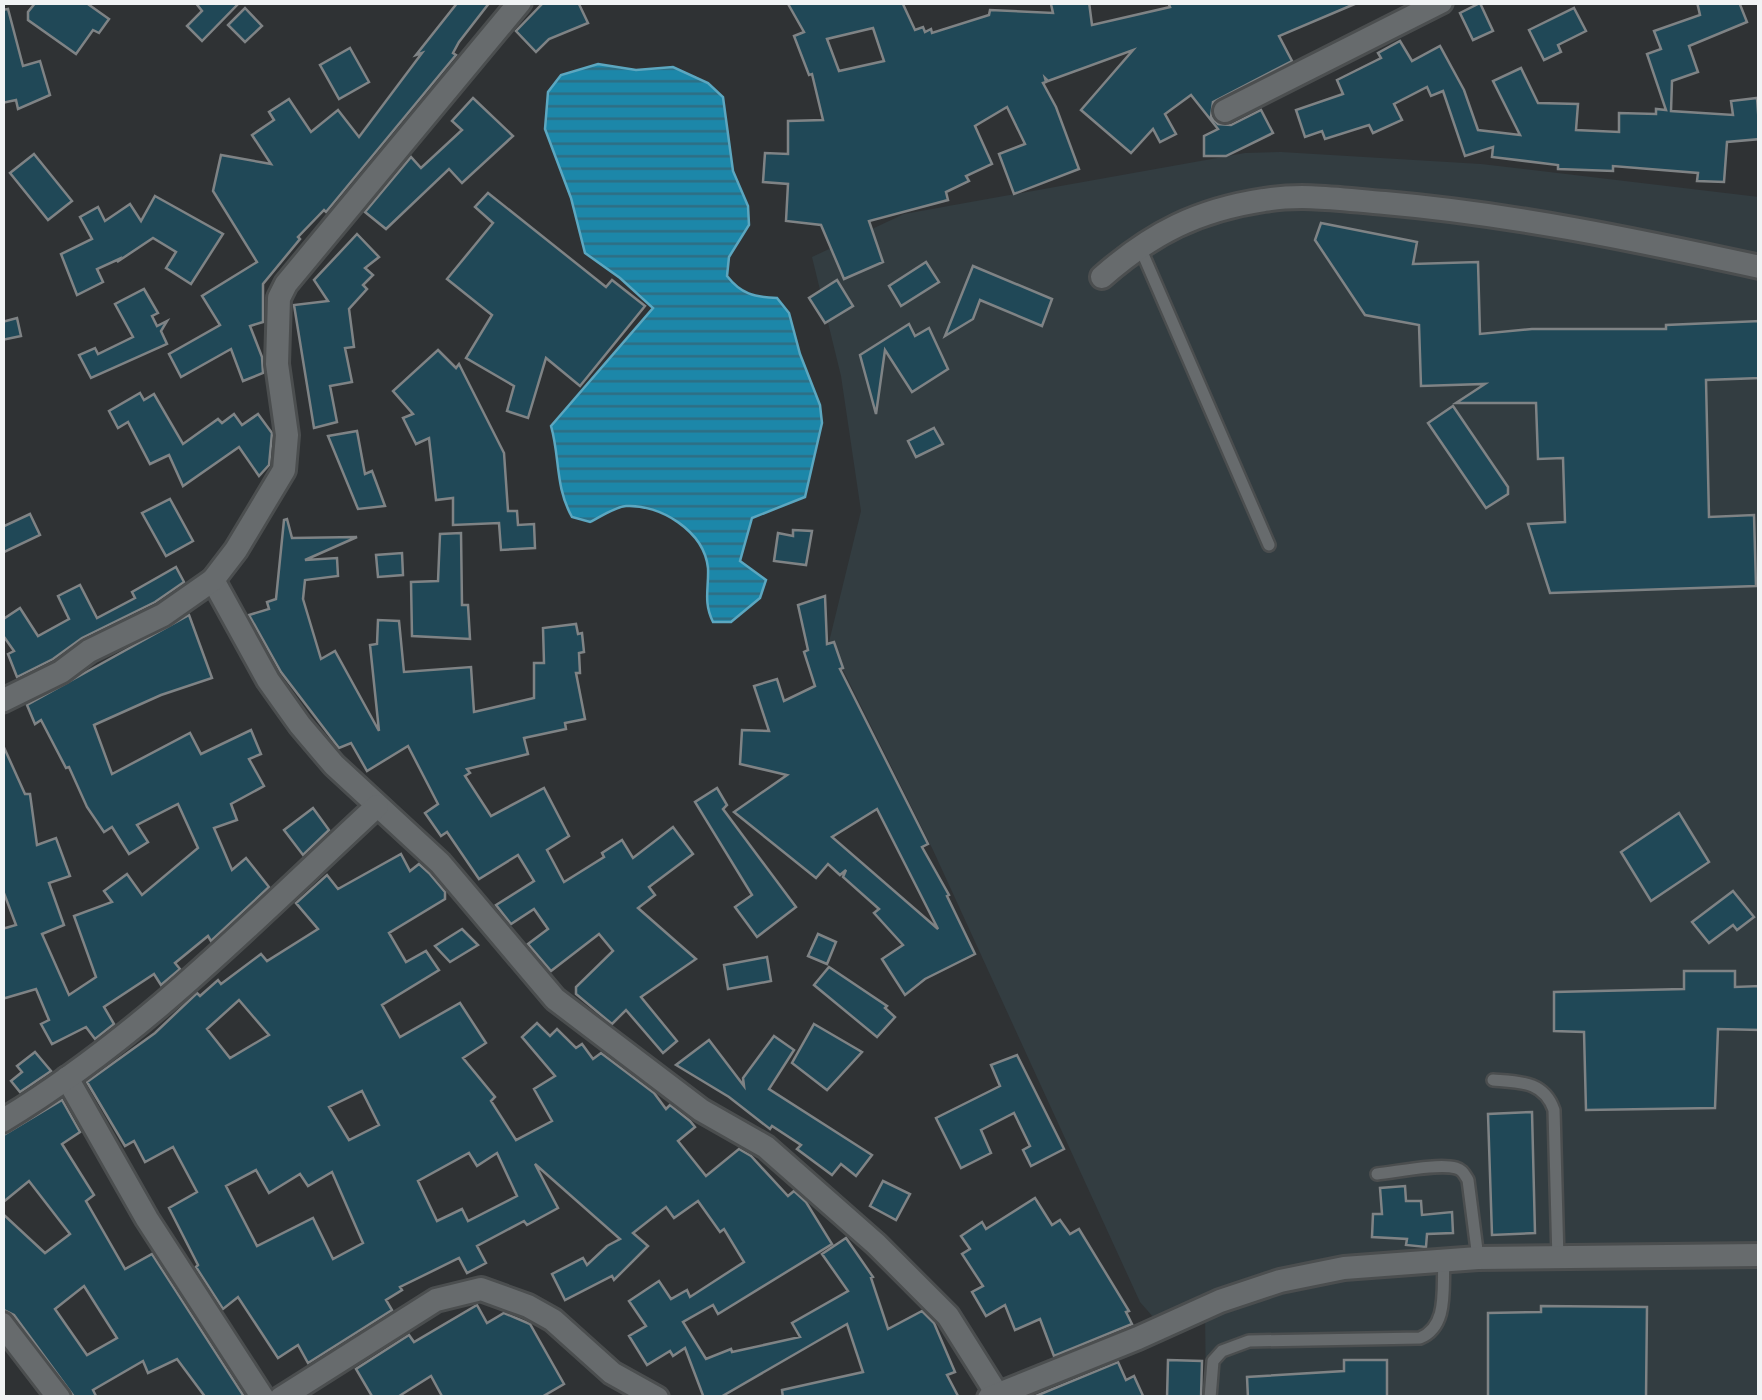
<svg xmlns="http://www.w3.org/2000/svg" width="1762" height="1400" viewBox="0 0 1762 1400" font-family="'Noto Sans',sans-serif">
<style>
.built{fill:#333d41}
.water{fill:url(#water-rules);stroke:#5ca7c0;stroke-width:2.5}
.building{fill:#204857;stroke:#7f8385;stroke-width:2.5;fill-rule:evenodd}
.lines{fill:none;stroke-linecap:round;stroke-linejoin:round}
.lane-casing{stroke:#4b4e4f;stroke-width:16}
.street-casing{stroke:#4b4e4f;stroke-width:28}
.lane{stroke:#676b6d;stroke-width:11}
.street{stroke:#676b6d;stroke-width:22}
</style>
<defs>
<pattern id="water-rules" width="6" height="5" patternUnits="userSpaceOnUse" patternTransform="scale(2.5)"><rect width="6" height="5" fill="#1c87a9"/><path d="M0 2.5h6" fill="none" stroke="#2e6e83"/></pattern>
</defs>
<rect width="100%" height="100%" fill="#2f3234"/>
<!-- built -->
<polygon class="built" points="1281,152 1481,164 1759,197 1759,1397 1206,1397 1205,1310 1154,1318 1140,1302 933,850 829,642 861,511 841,376 812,257 904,214 1245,153"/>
<!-- water -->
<path class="water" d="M598,64L636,70L673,67L708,83L723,97L733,171L748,206L749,225L729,257L727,276C741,294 754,297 777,298L789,313L800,354L820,405L822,423L805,497L752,518L740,561L766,580L760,598L731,622H713C703,602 709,588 708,568C704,531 660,504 626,506C615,507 600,517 590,522L572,517C555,487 560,457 551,426L653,308L620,278L585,253L571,198L545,129L548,92L561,75Z"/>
<!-- building -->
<g class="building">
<polygon points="36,2 85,2 109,19 99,33 93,30 76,54 28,20 28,12"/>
<polygon points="195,2 240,2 202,41 187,26 202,11"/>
<polygon points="458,2 490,2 459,42 453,53 456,55 326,212 324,210 298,237 300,239 263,284 263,322 250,326 262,357 263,373 243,381 231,349 181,377 169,354 220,325 202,296 257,262 213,191 221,155 271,164 252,135 274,120 269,112 289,99 311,132 338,110 359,137 422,53 416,55"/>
<polygon points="544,2 578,2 588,23 549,39 536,52 516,31"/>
<path d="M787,2H902L915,30L923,27L925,32L931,29L932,33L989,15L990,10L1053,13L1051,4L1065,2H1089L1092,25L1170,7L1168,2L1357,3L1279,36L1292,61L1213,102L1211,117L1218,124L1231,125L1261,110L1273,133L1226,156H1204V136L1218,129L1191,95L1165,114L1176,134L1160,142L1153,129L1131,153L1081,110L1133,50L1048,81L1045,78L1046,82L1043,83L1056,107L1079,169L1014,194L999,154L1025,144L1007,107L975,126L992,164L966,176L969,181L946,192L948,200L869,221L883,262L844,279L821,225L786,221L788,184L763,182L765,153L788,154V121L823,120L812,74L809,75L794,36L804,32ZM873,28L884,61L839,71L827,39Z"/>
<polygon points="1697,2 1739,2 1747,22 1689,46 1698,72 1672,81 1671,111 1733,115 1731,101 1757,98 1760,139 1727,142 1724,182 1697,181 1698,173 1613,166 1613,171 1558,169 1558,165 1492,157 1493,147 1465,156 1443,91 1431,96 1427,87 1394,104 1402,120 1373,133 1369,125 1325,139 1322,131 1305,137 1296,110 1343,94 1337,80 1381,58 1378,53 1400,41 1412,61 1440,46 1464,90 1478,130 1520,135 1493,81 1521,68 1538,103 1578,104 1576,130 1619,132 1619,113 1656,114 1656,109 1666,110 1647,54 1661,49 1654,31 1700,15"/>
<polygon points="1480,3 1493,31 1473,40 1460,13"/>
<polygon points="245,8 262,26 245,42 228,25"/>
<polygon points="1574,8 1586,31 1558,45 1561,52 1544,60 1529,30"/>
<polygon points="8,9 23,66 40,61 50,95 18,109 16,100 2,103 2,10"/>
<polygon points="350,48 369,82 339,99 320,65"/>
<polygon points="473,98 513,136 462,183 449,169 386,229 365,212 411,157 421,168 462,130 452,121"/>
<polygon points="34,154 72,201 48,220 10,173"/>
<polygon points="488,193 606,287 612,280 645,306 580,386 546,358 528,418 507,411 514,386 466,358 492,315 447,279 493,223 475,207"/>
<polygon points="155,196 223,234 191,284 166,268 176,252 153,238 117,262 119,259 97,269 103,282 77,295 61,254 92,239 80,217 98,207 105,221 130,204 141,221"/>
<polygon points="1321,223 1417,242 1413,264 1478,262 1480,334 1532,329 1666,329 1666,325 1760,321 1760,378 1706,380 1709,517 1754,515 1756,586 1550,593 1528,524 1565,522 1563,458 1538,459 1536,403 1456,403 1485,384 1421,386 1419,325 1365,315 1315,240"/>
<polygon points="357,234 379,257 365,268 373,275 363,285 367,289 349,309 354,347 345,348 352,382 330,386 337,422 314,428 294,305 328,301 314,280"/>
<polygon points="926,262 939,282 901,306 889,286"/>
<polygon points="973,266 1052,299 1042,326 980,300 973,319 945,336"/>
<polygon points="837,280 853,306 825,323 809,298"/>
<polygon points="144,289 158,313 152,316 157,326 167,321 161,331 167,344 91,378 79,355 95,348 98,354 133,337 115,304"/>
<polygon points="17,318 21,336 2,340 2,322"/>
<polygon points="909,324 915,336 929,328 948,369 912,392 885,350 876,414 860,355"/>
<polygon points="438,350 456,368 459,364 504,453 508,511 517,511 518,525 534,524 535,548 501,550 499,523 453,525 453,498 436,500 429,438 416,444 403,418 413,414 393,391"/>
<polygon points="140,393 144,400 154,394 183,444 218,419 222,423 234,414 242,425 258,414 272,433 269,465 259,476 239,447 183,486 169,455 150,464 128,422 118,428 109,411"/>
<polygon points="1453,406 1508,487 1508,494 1486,508 1428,423"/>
<polygon points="934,428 943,444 916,457 908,441"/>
<polygon points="357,431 365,474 372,471 385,506 358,509 328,436"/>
<polygon points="170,499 193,541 166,556 142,513"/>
<polygon points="30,514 40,535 2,553 2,527"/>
<polygon points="287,519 292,538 357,537 305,560 337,558 338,576 305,580 303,599 321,659 335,651 379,731 370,645 377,644 378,620 399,621 404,672 471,667 474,712 534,698 534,663 544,663 543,628 576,624 578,634 582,633 584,652 579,653 580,673 576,673 585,719 565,723 566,729 524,738 528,754 467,769 470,773 465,776 491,816 544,788 569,836 547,850 564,882 604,857 602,853 622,840 633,858 673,827 693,854 649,887 655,895 638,908 696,959 641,997 677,1041 663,1053 626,1010 612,1024 576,994 576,987 613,951 599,934 551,971 528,944 548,929 534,909 511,924 496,905 534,881 518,855 479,879 447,832 441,836 425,813 438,804 408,746 367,771 351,743 339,748 281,672 249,615 269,609 267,602 276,599 284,520"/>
<polygon points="793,530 812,531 806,565 774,561 778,533 793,536"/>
<polygon points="461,533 462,605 468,605 470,639 412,636 411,582 438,581 440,534"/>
<polygon points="402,553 403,575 378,577 376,555"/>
<polygon points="176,567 184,582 155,602 82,638 53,659 17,677 8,654 14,651 2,634 2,620 20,608 38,636 69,619 58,596 80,585 97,618 135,598 132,592"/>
<path d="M825,596L827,644L834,642L843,668L840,669L928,844L922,847L949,895L947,896L975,954L925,979L905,995L882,959L903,945L874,913L879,909L843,877L846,870L840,875L828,864L816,878L734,812L787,775L740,764L742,730L769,731L754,686L777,679L784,701L815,686L804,652L808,650L798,605ZM877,809L938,929L832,837Z"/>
<polygon points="189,615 212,678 161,695 94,725 112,774 190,733 201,754 251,730 261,754 249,759 264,786 231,804 237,820 214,828 232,870 246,858 269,887 211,941 208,936 175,963 180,969 161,985 154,974 104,1007 114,1024 95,1039 86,1027 52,1044 41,1024 49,1020 36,989 2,999 2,929 16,925 2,888 2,743 25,794 30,794 37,845 56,838 70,876 49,883 64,925 42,934 69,995 96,977 74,916 112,902 104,891 127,874 142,895 198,848 178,804 137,825 148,842 129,854 112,827 104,832 87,807 69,767 66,768 41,720 35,724 27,705"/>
<polygon points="717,788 727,805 723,809 796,907 757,937 735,907 752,895 695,802"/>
<polygon points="313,808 329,830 303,855 284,830"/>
<polygon points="1679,813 1709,862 1651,901 1621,852"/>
<path d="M401,854L410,871L419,864L429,873L445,892V899L389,933L406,962L426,951L439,970L382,1005L400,1037L460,1003L486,1043L463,1058L495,1097L491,1101L516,1140L552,1121L534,1089L555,1076L522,1037L537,1023L550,1036L557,1029L576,1048L582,1044L593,1059L601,1053L654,1093L666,1109L670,1105L690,1121L695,1127L678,1141L706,1176L739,1149L751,1156L788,1196L794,1191L806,1202L832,1244L718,1314L713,1305L683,1322L706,1359L731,1349L732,1352L800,1337L792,1323L848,1291L822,1254L846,1238L873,1277L871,1278L888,1329L922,1311L934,1323L955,1372L947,1375L959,1398H783L782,1390L863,1372L847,1324L719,1398H704L685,1348L673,1356L670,1351L647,1365L629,1336L646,1326L629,1301L659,1281L671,1299L687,1290L690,1297L744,1262L724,1229L720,1232L698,1201L674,1218L666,1207L633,1233L648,1246L614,1280L612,1276L565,1300L552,1274L583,1258L587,1265L607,1246L620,1239L535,1164L558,1208L527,1225L524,1221L477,1246L486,1263L467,1273L459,1258L400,1287L402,1290L386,1300L392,1310L308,1363L298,1345L278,1358L238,1297L223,1309L196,1267L198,1265L169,1208L197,1192L173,1147L145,1162L134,1141L125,1146L87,1082L155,1033L197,993L200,996L218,980L221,984L261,954L267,961L318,929L296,903L327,875L338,889ZM239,1000L269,1035L230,1058L207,1029ZM362,1091L379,1125L349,1140L329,1107ZM469,1153L477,1166L497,1153L517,1196L468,1221L462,1209L437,1221L418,1181ZM256,1170L269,1193L300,1174L308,1186L332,1172L363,1243L333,1259L313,1218L257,1246L226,1186Z"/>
<polygon points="1733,891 1754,917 1737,930 1733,925 1709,943 1692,922"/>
<polygon points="462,929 478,945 450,962 435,946"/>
<polygon points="818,934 836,942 827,964 808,956"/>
<polygon points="767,957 771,981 728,989 724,965"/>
<polygon points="829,967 887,1006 885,1008 895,1017 877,1037 814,985"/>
<polygon points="1684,971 1735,971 1735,987 1760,986 1760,1030 1718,1029 1715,1108 1586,1110 1584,1032 1554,1031 1554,992 1684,989"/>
<polygon points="814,1024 862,1052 827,1090 792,1063"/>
<polygon points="774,1036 794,1050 769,1089 872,1155 856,1176 841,1164 832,1175 797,1149 801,1145 772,1126 770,1129 729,1097 676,1065 709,1040 744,1086 743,1078"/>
<polygon points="35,1052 51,1071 20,1092 11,1081 22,1072 17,1066"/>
<polygon points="1017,1055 1064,1149 1031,1166 1023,1150 1030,1146 1014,1113 981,1130 991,1153 961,1168 936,1118 1000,1086 991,1065"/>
<path d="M62,1100L80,1132L62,1144L94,1195L86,1201L125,1269L152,1254L245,1398H206L177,1359L148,1373L143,1361L93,1390L97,1398H75L14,1315L2,1309V1213L45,1253L70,1234L29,1181L2,1203V1136ZM84,1286L117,1338L87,1355L55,1309Z"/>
<polygon points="1532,1112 1535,1233 1492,1235 1488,1114"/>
<polygon points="883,1181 910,1194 896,1220 870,1206"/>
<polygon points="1405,1186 1406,1201 1421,1201 1422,1215 1452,1212 1453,1233 1427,1234 1426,1247 1406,1245 1407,1239 1372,1237 1373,1214 1382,1214 1380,1188"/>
<polygon points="1035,1198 1052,1225 1060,1220 1070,1234 1079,1229 1129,1311 1126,1312 1132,1324 1054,1356 1040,1319 1015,1330 1005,1305 986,1316 972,1292 983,1286 962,1254 970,1249 961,1236 982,1222 986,1229"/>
<polygon points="477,1305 487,1323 504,1313 530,1324 564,1384 540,1398 443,1398 431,1376 396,1398 373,1398 356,1369 409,1335 414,1342"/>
<polygon points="1541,1306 1647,1307 1646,1398 1488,1398 1488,1313 1541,1312"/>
<polygon points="1168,1360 1202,1361 1201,1398 1167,1398"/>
<polygon points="1344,1360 1387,1360 1387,1398 1248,1398 1247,1377 1344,1371"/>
<polygon points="1118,1362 1126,1380 1134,1376 1144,1398 1031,1398"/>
</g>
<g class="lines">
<defs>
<g id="lane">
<polyline points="1139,245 1269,545"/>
<path d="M1493,1080C1520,1082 1544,1081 1554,1110L1558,1260"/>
<path d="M1377,1174C1397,1172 1438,1163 1456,1168C1463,1170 1464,1174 1468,1180L1478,1258"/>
<path d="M1210,1398L1213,1361L1222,1351L1249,1341L1420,1338C1449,1326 1442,1288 1444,1261"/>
</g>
<g id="street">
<polyline points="1225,111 1441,2"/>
<path d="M1102,277C1152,233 1198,210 1264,200C1304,193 1345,200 1385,203C1512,214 1636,240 1760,267"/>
<polyline points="213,580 268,680 300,725 334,765 440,863 555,999 701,1110 766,1147 876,1244 948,1316 997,1394"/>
<polyline points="2,701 61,672 89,651 163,615 213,580 236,550 284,470 287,435 277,364 279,298 286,284 520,2"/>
<polyline points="67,1078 147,1219 263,1398"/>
<path d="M2,1121C142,1037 258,916 377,806"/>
<polyline points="2,1324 59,1398"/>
<polyline points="281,1398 436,1300 481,1289 528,1306 553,1320 612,1373 657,1398"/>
<polyline points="989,1398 1138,1338 1220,1301 1280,1281 1344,1268 1478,1258 1760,1255"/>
</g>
</defs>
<!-- lane casing -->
<use href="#lane" class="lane-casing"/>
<!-- street casing -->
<use href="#street" class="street-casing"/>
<!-- lane -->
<use href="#lane" class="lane"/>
<!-- street -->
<use href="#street" class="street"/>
</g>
<!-- border -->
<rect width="1762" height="1400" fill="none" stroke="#f1f3f4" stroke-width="10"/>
</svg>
